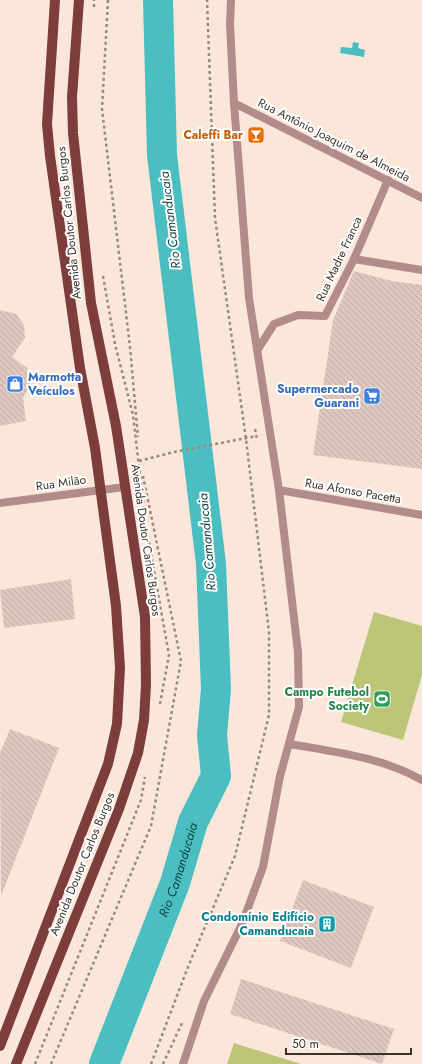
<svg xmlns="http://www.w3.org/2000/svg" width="422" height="1064" viewBox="0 0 422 1064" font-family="Jost,sans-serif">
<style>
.grass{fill:#bdc579}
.water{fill:#4bbec2}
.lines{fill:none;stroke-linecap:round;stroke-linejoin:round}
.river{stroke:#4bbec2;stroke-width:30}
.building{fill:url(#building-back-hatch)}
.path{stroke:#988a81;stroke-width:2.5;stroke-dasharray:3 3;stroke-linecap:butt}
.minor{stroke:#b28c8a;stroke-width:8}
.tertiary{stroke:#b28c8a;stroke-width:8}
.primary{stroke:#7c3d3c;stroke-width:10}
.labels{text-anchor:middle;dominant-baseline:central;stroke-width:4;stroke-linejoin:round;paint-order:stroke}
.food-label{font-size:12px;font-weight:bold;fill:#c56008;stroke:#fff;text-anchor:end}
.street-label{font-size:12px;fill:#3a332d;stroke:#fff}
.shop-label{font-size:12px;font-weight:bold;fill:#366cbe;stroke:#fff;text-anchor:start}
.leisure-label{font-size:12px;font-weight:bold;fill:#27864d;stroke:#fff;text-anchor:end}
.culture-label{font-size:12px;font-weight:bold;fill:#0d838f;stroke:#fff;text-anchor:end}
.water-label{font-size:13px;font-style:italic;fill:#114547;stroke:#fff}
</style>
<defs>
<pattern id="building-back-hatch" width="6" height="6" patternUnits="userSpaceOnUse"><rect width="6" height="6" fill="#dec7bf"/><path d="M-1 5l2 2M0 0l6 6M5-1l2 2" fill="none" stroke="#bfaba4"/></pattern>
</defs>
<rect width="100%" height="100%" fill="#fbe7da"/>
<!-- grass -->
<g class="grass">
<polygon points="374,612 422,626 422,675 403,740 341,722"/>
<polygon points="234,1043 301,1064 227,1064"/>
</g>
<!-- water -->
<polygon class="water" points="353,42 359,43 358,48 365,50 364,57 340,53 341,47 352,48"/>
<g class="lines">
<!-- river -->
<path class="river" id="s1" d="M104,1064L175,883L193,822L216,776L212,735L216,689L211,564L162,155L158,0"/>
</g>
<!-- building -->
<g class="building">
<polygon points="354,271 392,281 422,285 422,469 313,455 333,320"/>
<polygon points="0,310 16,314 24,325 25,338 12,357 27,368 30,381 29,387 23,398 26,421 0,426"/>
<polygon points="71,579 75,619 4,628 0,590"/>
<polygon points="10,729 59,748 1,896 0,753"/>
<polygon points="303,880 374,907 351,968 280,941"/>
<polygon points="241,979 394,1029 382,1064 230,1014"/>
</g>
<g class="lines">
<!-- path -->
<g class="path">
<polyline points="108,0 102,109 130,347 138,437"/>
<polyline points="94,7 94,0"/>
<polyline points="103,276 115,344 133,415 146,526 169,655 160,704"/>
<polyline points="255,429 257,440"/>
<polyline points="139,461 174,452 257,436"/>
<polyline points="35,1064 141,800 145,777"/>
<polyline points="51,1064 151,826 181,661 143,476"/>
<polyline points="151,1064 188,967 235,856 269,715 269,632 246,439 215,218 207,0"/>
<polyline points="163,1064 182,1023"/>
</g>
<!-- minor -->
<g class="minor">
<polyline points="234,103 422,198"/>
<polyline points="354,259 422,270"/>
<polyline points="258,349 274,324 298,315 325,316 354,259 388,180"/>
<polyline points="279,490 422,515"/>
<polyline points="0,503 125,487"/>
<path d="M290,744C335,752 381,757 422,780"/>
</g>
<!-- tertiary -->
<polyline class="tertiary" points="183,1064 204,1001 242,924 263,867 280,776 299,707 298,652 279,490 249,298 234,103 230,24 231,0"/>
<!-- primary -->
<g class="primary">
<polyline points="0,1046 108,764 117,724 120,668 116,606 95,448 80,368 50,156 47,124 55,0"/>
<polyline points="16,1064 119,809 138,753 144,720 146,685 145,617 116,426 91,303 73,133 72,97 79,0"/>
</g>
</g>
<!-- icons -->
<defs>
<symbol id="bar-square" viewBox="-11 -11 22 22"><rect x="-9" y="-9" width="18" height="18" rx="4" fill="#e8710a" stroke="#fff"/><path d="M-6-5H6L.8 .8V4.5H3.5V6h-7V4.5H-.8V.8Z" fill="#fff"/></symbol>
<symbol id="shop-square" viewBox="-11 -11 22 22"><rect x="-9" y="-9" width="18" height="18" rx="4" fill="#3f7fe0" stroke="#fff"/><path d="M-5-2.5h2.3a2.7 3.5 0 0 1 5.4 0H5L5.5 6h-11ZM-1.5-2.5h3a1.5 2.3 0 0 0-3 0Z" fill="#fff"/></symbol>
<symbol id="supermarket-square" viewBox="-11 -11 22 22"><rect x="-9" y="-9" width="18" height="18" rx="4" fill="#3f7fe0" stroke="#fff"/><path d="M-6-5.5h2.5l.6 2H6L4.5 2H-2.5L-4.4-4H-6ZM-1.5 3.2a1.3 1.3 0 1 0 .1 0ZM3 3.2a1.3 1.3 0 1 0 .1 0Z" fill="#fff"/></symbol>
<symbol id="stadium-square" viewBox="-11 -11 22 22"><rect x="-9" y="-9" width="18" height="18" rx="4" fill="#2e9e5b" stroke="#fff"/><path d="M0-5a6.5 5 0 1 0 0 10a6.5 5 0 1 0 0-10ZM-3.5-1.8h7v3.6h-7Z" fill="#fff"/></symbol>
<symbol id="building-square" viewBox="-11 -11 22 22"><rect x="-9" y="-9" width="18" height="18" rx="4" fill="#0f9aa8" stroke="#fff"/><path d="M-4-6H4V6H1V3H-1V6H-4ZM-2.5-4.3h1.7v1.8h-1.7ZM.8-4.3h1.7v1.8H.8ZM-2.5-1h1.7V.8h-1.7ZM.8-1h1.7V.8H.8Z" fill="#fff"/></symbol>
</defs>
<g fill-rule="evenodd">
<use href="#bar-square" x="246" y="125" width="20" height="20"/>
<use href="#shop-square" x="5" y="374" width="20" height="20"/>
<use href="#supermarket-square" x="362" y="386" width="20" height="20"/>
<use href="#stadium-square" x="372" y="689" width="20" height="20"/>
<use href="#building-square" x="317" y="914" width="20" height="20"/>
</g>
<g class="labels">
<!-- food labels -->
<g class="food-label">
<text x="243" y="135">Caleffi Bar</text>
</g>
<!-- street labels -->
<g class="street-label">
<text transform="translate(334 140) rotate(27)">Rua Antônio Joaquim de Almeida</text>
<text transform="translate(69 223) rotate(-96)">Avenida Doutor Carlos Burgos</text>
<text transform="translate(339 259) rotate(-65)">Rua Madre Franca</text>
<text transform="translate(61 483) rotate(-8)">Rua Milão</text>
<text transform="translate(353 491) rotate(10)">Rua Afonso Pacetta</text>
<text transform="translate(146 540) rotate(82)">Avenida Doutor Carlos Burgos</text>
<text transform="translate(82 864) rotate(-68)">Avenida Doutor Carlos Burgos</text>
</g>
<!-- shop labels -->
<g class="shop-label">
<text x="28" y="377">Marmotta<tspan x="28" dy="14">Veículos</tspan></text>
<text x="359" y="389" text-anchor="end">Supermercado<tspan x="359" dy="14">Guarani</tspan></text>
</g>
<!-- leisure labels -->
<g class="leisure-label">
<text x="369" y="692">Campo Futebol<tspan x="369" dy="14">Society</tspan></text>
</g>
<!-- culture labels -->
<g class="culture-label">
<text x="314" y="917">Condomínio Edifício<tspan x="314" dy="14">Camanducaia</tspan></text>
</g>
<!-- water labels -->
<g class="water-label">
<text transform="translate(170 220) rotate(-97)">Rio Camanducaia</text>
<text transform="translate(207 542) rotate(-95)">Rio Camanducaia</text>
<text stroke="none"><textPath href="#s1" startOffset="208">Rio Camanducaia</textPath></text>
</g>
</g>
<!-- scale -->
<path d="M286 1048v6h125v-6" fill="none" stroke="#3a332d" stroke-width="2"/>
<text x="292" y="1048" font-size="12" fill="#3a332d" stroke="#ffffff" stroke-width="3" paint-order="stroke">50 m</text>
</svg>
